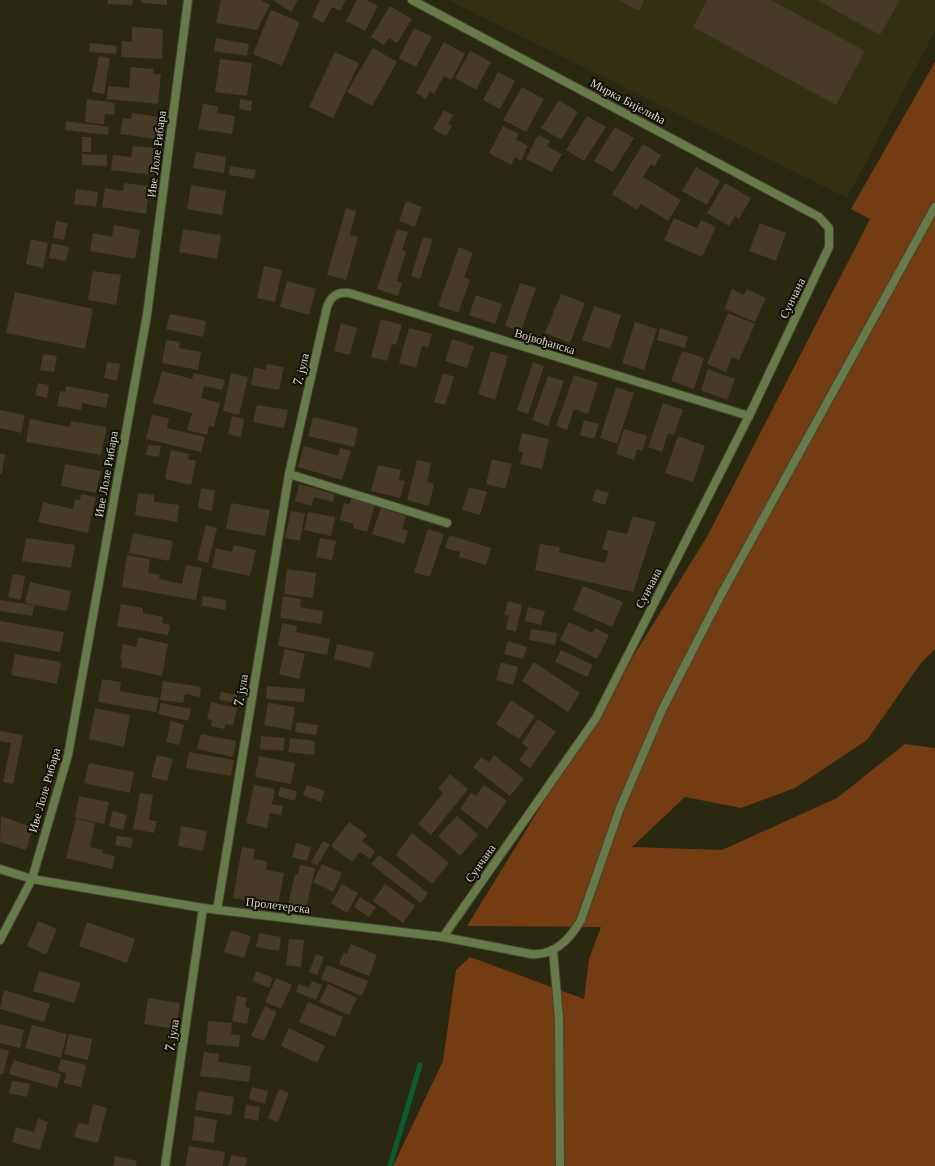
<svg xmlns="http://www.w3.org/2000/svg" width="935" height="1166" viewBox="0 0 935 1166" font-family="'Libre Baskerville',serif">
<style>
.built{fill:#333011}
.green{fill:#743c13}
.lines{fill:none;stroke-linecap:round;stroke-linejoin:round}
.stream{stroke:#095c2e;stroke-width:5}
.building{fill:#473a26}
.street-casing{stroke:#47442e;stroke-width:10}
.street{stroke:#667a4a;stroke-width:8}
.labels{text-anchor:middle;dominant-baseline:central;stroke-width:4;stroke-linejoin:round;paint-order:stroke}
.street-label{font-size:12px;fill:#d8d6c9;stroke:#121007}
</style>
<rect width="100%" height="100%" fill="#2b2811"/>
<!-- built -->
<polygon class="built" points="448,0 935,0 935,31 847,198"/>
<!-- green -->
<polygon class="green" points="935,62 935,649 921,663 867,740 795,788 741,808 685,797 632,847 722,850 837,798 905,744 935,748 935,1166 393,1166 443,1061 456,970 470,957 584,999 589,959 601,927 467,926 708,535 870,219 851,209"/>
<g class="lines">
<!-- stream -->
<polyline class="stream" points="390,1166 420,1065"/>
</g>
<!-- building -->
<g class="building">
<polygon points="108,0 133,0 132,5 107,4"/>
<polygon points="141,0 167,0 167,5 141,3"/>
<polygon points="221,0 261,0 270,5 257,30 216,23"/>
<polygon points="273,0 298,0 291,12"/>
<polygon points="320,0 346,0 340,11 332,7 323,23 312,17"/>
<polygon points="357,0 366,0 378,6 365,31 346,21"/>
<polygon points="619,0 644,0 639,11"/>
<polygon points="707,0 771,0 865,51 836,105 693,27"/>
<polygon points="817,0 900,0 880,35"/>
<polygon points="390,6 412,19 397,43 389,38 384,45 371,37"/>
<polygon points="271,10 300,22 282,66 253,54"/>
<polygon points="132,27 163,29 162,59 121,57 122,41 132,42"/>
<polygon points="414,28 432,37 416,67 399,58"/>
<polygon points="216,38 249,44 247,56 214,51"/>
<polygon points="444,42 465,54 451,80 444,76 434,94 430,91 426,99 416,93"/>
<polygon points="90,43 117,46 116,54 89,52"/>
<polygon points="373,48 397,62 372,106 347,92"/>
<polygon points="470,51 491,62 476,90 455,78"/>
<polygon points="335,52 359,63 333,118 309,107"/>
<polygon points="99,56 110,58 104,94 92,92"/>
<polygon points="220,59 252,63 247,96 215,92"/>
<polygon points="131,67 154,69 153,74 161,74 158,104 107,99 108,86 129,88"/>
<polygon points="498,72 515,81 500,109 483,100"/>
<polygon points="522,87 544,99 526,132 503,120"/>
<polygon points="87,99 115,103 114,115 105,114 104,124 85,122"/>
<polygon points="240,99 252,101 251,111 239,109"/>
<polygon points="559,100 578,112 561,140 541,128"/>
<polygon points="203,104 218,106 217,113 235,116 232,134 198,129"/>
<polygon points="444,110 453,115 448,124 452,126 446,136 433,129"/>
<polygon points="132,113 159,117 156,139 120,134 123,118 131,119"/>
<polygon points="587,116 606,127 584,161 566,150"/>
<polygon points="66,121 109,127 108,135 65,130"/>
<polygon points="503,126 519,134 516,139 528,146 521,161 515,157 511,165 489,153"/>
<polygon points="615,127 634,138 613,172 594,161"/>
<polygon points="538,135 550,141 547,146 562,154 552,172 526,159"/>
<rect x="82" y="137" width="9" height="15"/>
<polygon points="643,144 661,155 655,166 651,164 643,177 681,200 668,221 641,204 637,210 612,194"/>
<polygon points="133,146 156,148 153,175 111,170 113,155 131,157"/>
<polygon points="196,152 226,157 224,173 193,168"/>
<polygon points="82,154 107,155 107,166 82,165"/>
<polygon points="230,166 256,170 254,179 229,175"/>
<polygon points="696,167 720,181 707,205 682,191"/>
<polygon points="124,183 150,186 146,214 102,207 105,188 123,191"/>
<polygon points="725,183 751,198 739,219 735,216 729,226 707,213"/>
<polygon points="191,185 226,191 222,215 187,209"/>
<polygon points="76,189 98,192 96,207 74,204"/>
<polygon points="406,201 422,207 415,227 399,221"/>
<polygon points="346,208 356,211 350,235 358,237 346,280 327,275"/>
<polygon points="674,218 697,228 701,220 716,227 702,257 664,240"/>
<polygon points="56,221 68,223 64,240 53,238"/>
<polygon points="760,223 786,233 776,261 749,251"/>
<polygon points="114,225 140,230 135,259 90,251 93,233 112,237"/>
<polygon points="183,229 221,235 217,259 179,252"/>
<polygon points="397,229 408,232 402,250 406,252 397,281 402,283 398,296 377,289"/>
<polygon points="423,237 433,239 420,279 411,276"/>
<polygon points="31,239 48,243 43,268 26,264"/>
<polygon points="52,243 69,247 66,261 49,258"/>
<polygon points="459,247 473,253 464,277 470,280 458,313 438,306"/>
<polygon points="264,266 282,270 275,302 257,298"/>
<polygon points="93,271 121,275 116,305 88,300"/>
<polygon points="287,281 316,289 309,315 280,307"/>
<polygon points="520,283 536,288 521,331 505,326"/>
<polygon points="732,289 744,295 747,289 766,298 755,322 724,309"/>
<polygon points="15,292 93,309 85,349 6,333"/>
<polygon points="561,294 585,303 570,343 545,333"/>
<polygon points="476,295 502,304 495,324 469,315"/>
<polygon points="594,306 621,315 610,349 582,340"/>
<polygon points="728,313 755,324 739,360 732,357 726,372 707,364"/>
<polygon points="170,314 206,321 203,337 166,329"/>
<polygon points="381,319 402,325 396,345 392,344 387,361 371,357"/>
<polygon points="635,322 657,329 644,370 622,363"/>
<polygon points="341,323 357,328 350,355 334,351"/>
<polygon points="409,328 432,334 428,348 422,346 416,368 399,363"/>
<polygon points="660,328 688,337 685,348 657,340"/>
<polygon points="452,339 474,346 467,368 445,361"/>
<polygon points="166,340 180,342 179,348 201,352 198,370 162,363"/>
<polygon points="491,351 508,356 495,400 478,394"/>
<polygon points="682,351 704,358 694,389 671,381"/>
<polygon points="43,354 57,356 54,372 40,370"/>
<polygon points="107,362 120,364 117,381 104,378"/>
<polygon points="533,362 544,366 528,414 517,410"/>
<polygon points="267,364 284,367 279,390 251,385 254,367 266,370"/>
<polygon points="708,369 735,379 727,400 701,390"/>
<polygon points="162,371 192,379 194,373 225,380 222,390 204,386 201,398 220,403 214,427 209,426 207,435 187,430 192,413 153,403"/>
<polygon points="231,373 248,377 239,415 223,411"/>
<polygon points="443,373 454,377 445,405 434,402"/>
<polygon points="574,375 598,383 588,414 574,409 567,430 556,426"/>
<polygon points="548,376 564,381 548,426 532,420"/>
<polygon points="38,383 49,385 47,398 35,395"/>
<polygon points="66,386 109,394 106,408 82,403 81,410 57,406 60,391 65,392"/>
<polygon points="616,387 634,393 617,444 600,438"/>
<polygon points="663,403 683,410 674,435 668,433 662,452 648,447"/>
<polygon points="257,405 288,410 284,428 253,422"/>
<polygon points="0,410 25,415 21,433 0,428"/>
<polygon points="152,415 169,418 167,428 205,437 201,452 146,439"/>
<polygon points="232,416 244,419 241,437 228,434"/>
<polygon points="313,417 358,428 354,447 308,436"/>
<polygon points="30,419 70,427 71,421 107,427 101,455 26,442"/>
<polygon points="584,420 599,424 594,439 580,435"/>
<polygon points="624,429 647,436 642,451 637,449 634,460 616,454"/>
<polygon points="522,433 549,439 542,469 520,464 523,452 518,451"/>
<polygon points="678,436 705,446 693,482 665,473"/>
<polygon points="148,445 161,446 159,457 146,455"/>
<polygon points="304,446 338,456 340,448 351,451 342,480 298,467"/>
<polygon points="171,450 189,454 188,459 196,461 191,485 165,479"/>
<polygon points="0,454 5,454 2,474 0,474"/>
<polygon points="492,459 512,464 505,489 486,484"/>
<polygon points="417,460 431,463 427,482 434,484 429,506 407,500"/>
<polygon points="65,464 101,471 96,493 61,486"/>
<polygon points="378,465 401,470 399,480 405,481 400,498 371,491"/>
<polygon points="299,484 335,494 333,502 314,497 311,506 295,501"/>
<polygon points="469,487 487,492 480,515 462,510"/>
<polygon points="201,488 215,490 212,511 198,508"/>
<polygon points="596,489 609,493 605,505 592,501"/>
<polygon points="138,493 154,495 154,502 179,505 177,522 135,515"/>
<polygon points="81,494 96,497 88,533 38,522 43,502 73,509 75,499 80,500"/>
<polygon points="351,498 375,505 367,532 353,528 354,524 340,520 344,503 349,505"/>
<polygon points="231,503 270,510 265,536 226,529"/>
<polygon points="381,508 406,516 402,529 408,531 404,544 372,534"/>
<polygon points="291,511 305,513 300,541 285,538"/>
<polygon points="308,512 335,517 331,536 304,530"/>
<polygon points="633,516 656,522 633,592 535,570 540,544 560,547 559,552 605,563 609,551 602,549 608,530 627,534"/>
<polygon points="206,525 217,528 208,563 197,560"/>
<polygon points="428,529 444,534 430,577 414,572"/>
<polygon points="133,533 173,541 169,561 129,553"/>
<polygon points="449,535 491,548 486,565 459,557 460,552 445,548"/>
<polygon points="26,538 75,545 71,568 22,561"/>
<polygon points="320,538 336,541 332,560 316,557"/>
<polygon points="234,545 256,550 250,576 212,568 216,548 232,552"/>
<polygon points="127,555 150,559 148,573 160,575 159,579 182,584 186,565 202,568 196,600 122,587"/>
<polygon points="287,569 316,573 313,598 284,594"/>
<polygon points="13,574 25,576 21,600 8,597"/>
<polygon points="30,582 71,591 67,611 25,603"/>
<polygon points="583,586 623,602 612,627 573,610"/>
<polygon points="203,596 226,600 225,610 202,606"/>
<polygon points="283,596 301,599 300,607 323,611 321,624 280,618"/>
<polygon points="0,600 34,605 32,616 0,611"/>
<polygon points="508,601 522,605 516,632 506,629 509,616 504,615"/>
<polygon points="121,604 143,608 143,613 163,617 162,623 170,625 168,635 117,626"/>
<polygon points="528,607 545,611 541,625 525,621"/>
<polygon points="0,621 64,632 60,652 0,641"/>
<polygon points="569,622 592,633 595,628 609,635 597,659 560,640"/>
<polygon points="282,623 297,626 296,632 330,639 327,655 278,646"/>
<polygon points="531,629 557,633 555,645 529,640"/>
<polygon points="138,637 168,644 162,676 121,667 122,660 120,659 123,644 136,647"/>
<polygon points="508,641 527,647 523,659 504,654"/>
<polygon points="337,644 374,652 370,668 334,659"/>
<polygon points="285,649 305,654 299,679 279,674"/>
<polygon points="561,650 593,665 587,677 555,662"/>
<polygon points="15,654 61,662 57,684 11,675"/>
<polygon points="501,662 518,667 513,685 496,680"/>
<polygon points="534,662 580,693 568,712 522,681"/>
<polygon points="102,679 121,682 120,691 159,698 156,712 98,702"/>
<polygon points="163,681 201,687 200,697 185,694 183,703 160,700"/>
<polygon points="267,686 305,689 304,702 266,699"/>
<polygon points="221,692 237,695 236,703 219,700"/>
<polygon points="511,700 535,716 519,739 496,724"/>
<polygon points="211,702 237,708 233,726 226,724 224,729 211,726 212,720 207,719"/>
<polygon points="161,703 191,709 188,721 158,714"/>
<polygon points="268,703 295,707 291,730 264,725"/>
<polygon points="95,708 130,715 124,747 89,739"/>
<polygon points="538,719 556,732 530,768 519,760 528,748 522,743"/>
<polygon points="171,721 184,725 179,745 166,742"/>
<polygon points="297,722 318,725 316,735 295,732"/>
<polygon points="0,731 23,735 13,784 3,782 11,743 0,741"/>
<polygon points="201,734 236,741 233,757 197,749"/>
<polygon points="261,736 285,738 283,751 260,749"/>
<polygon points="290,738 315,741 314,755 288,752"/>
<polygon points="189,752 234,760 231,776 186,768"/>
<polygon points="157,755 173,759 167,781 151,777"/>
<polygon points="494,755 524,779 510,796 473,767 481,757 489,762"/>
<polygon points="259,756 295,763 291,784 255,777"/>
<polygon points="89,763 134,772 130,793 84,783"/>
<polygon points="450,774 468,789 431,835 418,824 443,793 438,789"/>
<polygon points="254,785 275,789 272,804 283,806 281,815 270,813 267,828 246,823"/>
<polygon points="307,785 325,791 321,802 303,795"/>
<polygon points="484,785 507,801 487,829 460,809 471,793 476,796"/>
<polygon points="280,787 297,791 295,801 278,796"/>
<polygon points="140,793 153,795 149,820 157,821 154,833 133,829"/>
<polygon points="79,796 109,802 104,824 75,818"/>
<polygon points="113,811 127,815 123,830 109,826"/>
<polygon points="1,816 33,828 26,850 0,842"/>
<polygon points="457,816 478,835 460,856 438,836"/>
<polygon points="76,819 95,823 90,847 103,850 102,853 115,856 112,869 66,858"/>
<polygon points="349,822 367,835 362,841 375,851 370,859 360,852 352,862 331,846"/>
<polygon points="181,826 207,831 203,851 178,846"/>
<polygon points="412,833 449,863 432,884 396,855"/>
<polygon points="117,836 133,838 131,848 115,845"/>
<polygon points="323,841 330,844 317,866 311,862"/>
<polygon points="296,843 311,847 307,861 292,857"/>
<polygon points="242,847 255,849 253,859 267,861 266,870 284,873 278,906 233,898"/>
<polygon points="379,855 428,893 421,903 371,864"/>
<polygon points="322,864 342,873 333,892 313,882"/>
<polygon points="300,865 315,868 306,909 288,905 295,874 298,874"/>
<polygon points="342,884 358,893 347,913 331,903"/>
<polygon points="385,884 415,906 403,923 373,901"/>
<polygon points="360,897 376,907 369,917 354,907"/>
<polygon points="38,921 57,929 46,955 27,946"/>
<polygon points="87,922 135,939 127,963 79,946"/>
<polygon points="231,930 251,936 244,958 224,952"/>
<polygon points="259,933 281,937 279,951 256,947"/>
<polygon points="289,939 304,940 301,967 286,965"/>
<polygon points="351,944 377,955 369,976 339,964 344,952 347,954"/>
<polygon points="316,954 324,957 317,975 309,972"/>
<polygon points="327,965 368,981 362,996 321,979"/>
<polygon points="39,971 81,983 74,1003 33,991"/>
<polygon points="256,971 273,978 269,988 252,981"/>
<polygon points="276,978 292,985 281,1009 265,1002"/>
<polygon points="312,981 322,985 316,1000 296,992 299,984 309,988"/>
<polygon points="328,984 357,998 349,1015 319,1002"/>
<polygon points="4,990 50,1004 44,1022 0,1009"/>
<polygon points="237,996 247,998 245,1007 250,1008 247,1024 232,1021"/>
<polygon points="148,998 180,1003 176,1029 144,1024"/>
<polygon points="308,1002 343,1017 335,1037 299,1022"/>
<polygon points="265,1006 277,1012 264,1041 251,1036"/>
<polygon points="208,1021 232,1023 231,1034 240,1035 239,1047 206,1044"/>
<polygon points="0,1024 24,1030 20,1048 0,1043"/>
<polygon points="32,1025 67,1034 61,1058 25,1048"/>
<polygon points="289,1028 325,1046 317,1063 281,1046"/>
<polygon points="69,1034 92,1039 88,1060 64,1054"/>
<polygon points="0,1048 9,1051 3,1074 0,1074"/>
<polygon points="204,1052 219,1054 218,1062 251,1066 249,1082 200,1076"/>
<polygon points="61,1059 86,1065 81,1087 64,1083 66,1073 58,1071"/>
<polygon points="14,1060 61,1074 57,1088 9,1074"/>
<polygon points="12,1081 30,1084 27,1097 9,1093"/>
<polygon points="252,1087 268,1091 265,1104 249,1099"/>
<polygon points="279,1089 289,1093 278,1122 268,1118"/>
<polygon points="198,1091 234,1097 231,1115 195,1110"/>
<polygon points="93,1104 107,1108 98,1143 74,1137 78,1123 88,1125"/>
<polygon points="246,1105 260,1107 258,1121 244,1118"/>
<polygon points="195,1116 217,1120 214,1143 192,1140"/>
<polygon points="38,1118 48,1122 40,1150 12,1142 16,1127 34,1132"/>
<polygon points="189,1146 225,1152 223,1166 185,1166"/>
<polygon points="231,1155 247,1158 245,1166 228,1166"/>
<polygon points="115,1156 137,1161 136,1166 113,1166"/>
</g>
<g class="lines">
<defs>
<g id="street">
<polyline points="412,0 819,217 829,228 829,247 749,416 596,718 443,937"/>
<polyline points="289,474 447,523"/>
<path d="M0,869L32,879L203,908L443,937L531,954C555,956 570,939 581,920L620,808L662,710L722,593L935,207"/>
<path d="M217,910L289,474L327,307C331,296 337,292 349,293L749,416"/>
<polyline points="0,940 32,879 68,755 147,315 188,0"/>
<polyline points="553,950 559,1019 560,1166"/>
<polyline points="165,1166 203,908"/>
</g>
</defs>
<!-- street casing -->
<use href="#street" class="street-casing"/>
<!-- street -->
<use href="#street" class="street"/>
</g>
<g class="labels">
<!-- street labels -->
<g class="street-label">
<text transform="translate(628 101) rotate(28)">Мирка Бијелића</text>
<text transform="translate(156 154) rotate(-83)">Иве Лоле Рибара</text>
<text transform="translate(792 298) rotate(-64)">Сунчана</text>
<text transform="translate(545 341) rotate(17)">Војвођанска</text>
<text transform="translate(301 369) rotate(-77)">7. јула</text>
<text transform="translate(106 474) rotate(-80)">Иве Лоле Рибара</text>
<text transform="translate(648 588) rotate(-63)">Сунчана</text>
<text transform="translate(241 690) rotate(-81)">7. јула</text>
<text transform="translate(44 790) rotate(-74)">Иве Лоле Рибара</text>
<text transform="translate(480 863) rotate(-55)">Сунчана</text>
<text transform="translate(278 905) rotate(7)">Пролетерска</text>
<text transform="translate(172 1035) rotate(-81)">7. јула</text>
</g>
</g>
</svg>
